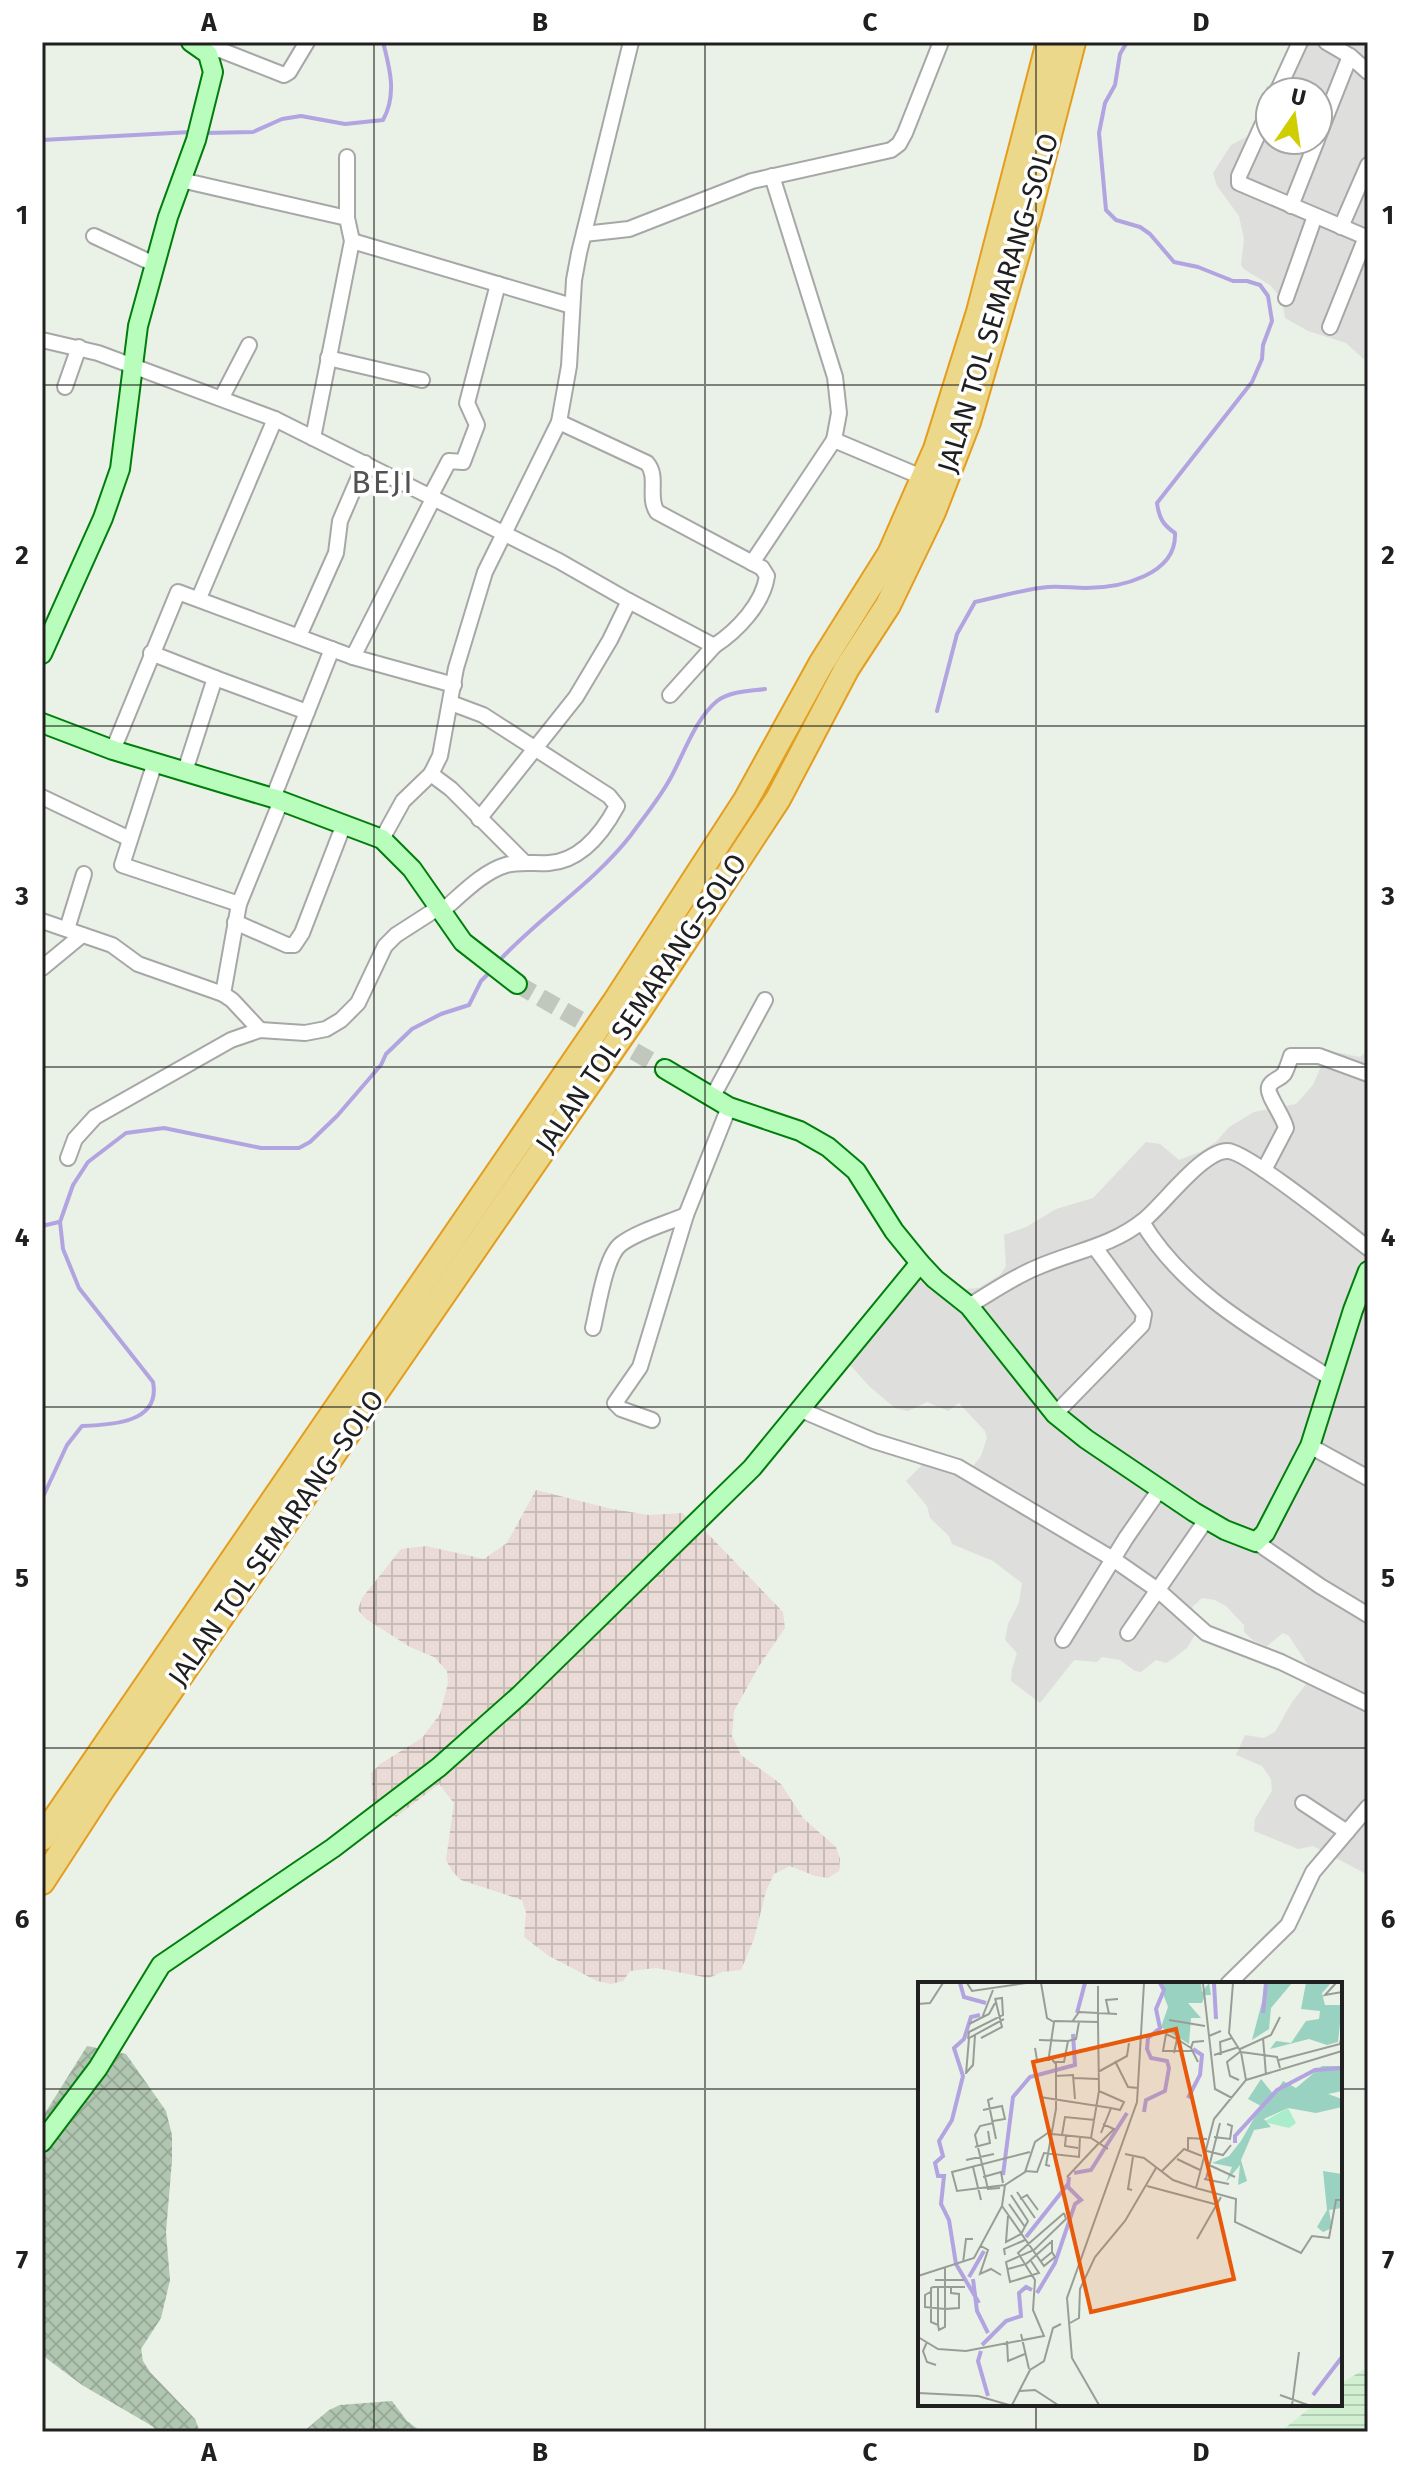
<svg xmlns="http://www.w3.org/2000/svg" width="1410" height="2474" viewBox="0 0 1410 2474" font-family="'Fira Sans',sans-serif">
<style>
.residential{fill:#dededd;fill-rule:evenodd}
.industrial{fill:url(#industrial-grid)}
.construction{fill:url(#construction-cross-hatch)}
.farmland{fill:url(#farmland-rules)}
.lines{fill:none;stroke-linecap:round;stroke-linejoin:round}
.stream{stroke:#b1a4e0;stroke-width:4}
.secondary-tunnel{stroke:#c2c7be;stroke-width:18;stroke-dasharray:18 9;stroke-linecap:butt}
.street-casing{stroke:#a7a7a7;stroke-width:18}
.secondary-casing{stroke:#007e0c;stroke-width:22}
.highway-casing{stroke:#e49d1e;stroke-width:28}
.street{stroke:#fff;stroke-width:14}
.secondary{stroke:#b8fdbb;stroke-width:18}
.highway{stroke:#ebd88a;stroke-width:24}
.grid{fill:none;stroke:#202020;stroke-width:2;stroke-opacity:0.55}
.labels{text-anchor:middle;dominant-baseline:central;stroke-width:7;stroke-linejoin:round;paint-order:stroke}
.street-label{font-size:28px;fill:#202020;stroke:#fff}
.quarter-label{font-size:32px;letter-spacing:2px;fill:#535353;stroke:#fff}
.inset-river{fill:none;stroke:#b1a4e0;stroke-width:4}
.inset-road{fill:none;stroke:#999d97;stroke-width:2}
.view{fill:#e8590c;fill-opacity:0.15;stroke:#e8590c;stroke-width:4}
.inset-edge{fill:none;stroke:#202020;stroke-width:4}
.neatline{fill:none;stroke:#202020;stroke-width:3}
.grid-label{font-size:26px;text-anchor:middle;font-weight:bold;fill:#202020}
</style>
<defs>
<pattern id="industrial-grid" width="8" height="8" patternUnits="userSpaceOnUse" patternTransform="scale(2)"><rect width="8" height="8" fill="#eadbd7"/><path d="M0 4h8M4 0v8" fill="none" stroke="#c8bcb8"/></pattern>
<pattern id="construction-cross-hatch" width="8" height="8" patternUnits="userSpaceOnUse" patternTransform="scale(2)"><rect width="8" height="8" fill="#b1c6b1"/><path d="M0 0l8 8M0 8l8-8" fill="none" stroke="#98aa98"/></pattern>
<pattern id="farmland-rules" width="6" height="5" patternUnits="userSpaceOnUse" patternTransform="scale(2)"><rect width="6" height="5" fill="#d1f0d2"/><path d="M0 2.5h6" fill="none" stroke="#b3ceb4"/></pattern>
</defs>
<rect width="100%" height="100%" fill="#eaf1e6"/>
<!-- residential -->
<g class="residential">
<path d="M1307,42H1368V363L1346,343L1308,331L1285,318L1282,299L1270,285L1245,270L1241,265L1244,239L1239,216L1217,186L1213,173L1231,145L1254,133L1262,122L1266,87L1276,80L1297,48ZM1270,92H1318V140H1270Z"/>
<polygon points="1368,1040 1368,1875 1313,1846 1298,1849 1254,1831 1255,1819 1272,1791 1271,1779 1262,1766 1236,1755 1245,1735 1264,1738 1275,1732 1292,1702 1314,1674 1289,1636 1283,1633 1267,1646 1254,1641 1244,1632 1244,1625 1226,1606 1215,1600 1202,1598 1192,1607 1202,1623 1187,1648 1171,1660 1166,1663 1156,1660 1141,1672 1135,1671 1120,1660 1102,1657 1097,1662 1074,1660 1040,1703 1011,1681 1012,1669 1017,1653 1005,1640 1008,1624 1019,1603 1022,1583 993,1561 952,1544 949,1536 930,1518 927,1506 906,1481 924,1463 968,1479 973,1466 981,1456 987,1438 985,1431 959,1403 948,1411 927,1402 908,1411 895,1408 870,1387 850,1365 881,1317 920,1280 939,1269 966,1289 979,1288 1000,1275 1006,1266 1004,1235 1026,1227 1056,1209 1093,1198 1146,1142 1160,1144 1179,1160 1200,1152 1216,1142 1229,1127 1254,1112 1296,1104 1313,1085 1323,1062 1335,1052 1360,1057 1364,1054"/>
</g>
<!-- industrial -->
<polygon class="industrial" points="536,1490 612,1509 649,1515 682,1513 710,1536 783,1612 785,1628 759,1666 734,1711 732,1736 741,1755 781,1784 803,1818 836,1847 840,1859 839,1871 828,1878 815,1876 790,1866 774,1874 766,1891 754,1939 741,1970 722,1972 709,1978 656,1968 630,1971 623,1981 611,1984 597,1981 549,1956 524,1937 526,1912 522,1900 461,1880 452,1871 446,1860 454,1803 439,1784 396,1817 373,1802 371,1773 380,1764 422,1738 440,1714 448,1683 447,1671 434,1657 410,1647 366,1619 358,1610 362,1598 401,1549 426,1546 484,1559 507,1543"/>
<!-- construction -->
<g class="construction">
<polygon points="87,2046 126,2054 166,2111 172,2135 172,2160 166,2232 170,2280 161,2318 141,2349 143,2361 150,2372 195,2419 200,2432 158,2432 152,2426 82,2385 42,2355 42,2118"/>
<polygon points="392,2401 407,2421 422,2432 303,2432 329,2410 340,2405"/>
</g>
<!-- farmland -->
<polygon class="farmland" points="1368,2367 1368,2432 1280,2432 1315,2404 1340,2404 1340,2384"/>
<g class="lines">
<!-- stream -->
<g class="stream">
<path d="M204,133L253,132L282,119L301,116L345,124L383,120C397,95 390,69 383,42"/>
<polyline points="42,140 191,132"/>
<path d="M937,711L957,634L975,602C999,597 1024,589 1048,587C1061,586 1073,588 1086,588C1120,588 1177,575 1175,533C1163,525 1159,518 1157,503L1252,382L1262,359L1263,345L1272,321L1268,296L1260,285L1247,281H1233L1198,267L1174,262L1150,234L1140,227L1116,220L1106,210L1099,133L1105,103L1115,85L1120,54L1127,42"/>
<path d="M498,962C539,917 593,884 631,835C644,817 659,799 670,779C683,756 695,719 717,701C730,691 750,691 765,689"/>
<polyline points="42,1226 59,1222"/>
<path d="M42,1499L67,1445L82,1426C111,1425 161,1423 153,1382L79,1288L63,1249L60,1222L73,1185L88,1162L126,1133L164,1128L261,1148H299L310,1142L337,1116L381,1065L386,1054L412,1029L441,1014L469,1005L481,981L490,972"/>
</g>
<!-- secondary-tunnel -->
<polyline class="secondary-tunnel" points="517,984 665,1069"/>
<defs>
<g id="street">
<polyline points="1326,42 1350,56 1368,72"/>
<polyline points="199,46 223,51 284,75 289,72 307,42"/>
<polyline points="1277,92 1300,42"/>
<polyline points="1270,108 1239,176 1239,183 1368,238"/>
<polyline points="1318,137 1350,56"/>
<polyline points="347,157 347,218"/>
<polyline points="772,176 835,377 839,413 834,440 924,478"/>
<polyline points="181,180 347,218 352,241 313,438"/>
<polyline points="1291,206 1317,140"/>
<polyline points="1341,227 1368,165"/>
<polyline points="584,234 629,229 752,181 891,150 899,144 905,133 941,42"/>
<polyline points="94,236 154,264"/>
<polyline points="352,241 572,306"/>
<polyline points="1286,298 1315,216"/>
<polyline points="1330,327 1366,237"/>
<polyline points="42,340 98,353 275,419 559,561 629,601 610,640 576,697 479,819"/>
<polyline points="328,358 422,380"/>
<polyline points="65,387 79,347"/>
<polyline points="222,397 249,345"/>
<path d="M559,422L647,463C659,477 647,497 657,512L762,568L767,576C763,604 737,631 714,646L629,601"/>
<polyline points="430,497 449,461 463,462 477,425 467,403 498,284"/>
<polyline points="752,563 834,440"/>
<polyline points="199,598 275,419"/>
<polyline points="299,636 336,553 340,521 365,463"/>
<polyline points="151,653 215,678 185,771"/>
<polyline points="353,657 433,499"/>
<polyline points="215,678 307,712"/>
<polyline points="670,695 714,646"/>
<polyline points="113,750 178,592 353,657 454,685"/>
<polyline points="155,762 122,865 239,904"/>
<polyline points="431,774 451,789 524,862"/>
<polyline points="42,797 130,839"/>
<polyline points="273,798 332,649"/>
<polyline points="382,839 403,801 431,774 440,756 456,668 485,572 559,422 569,366 574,280 579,253 631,42"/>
<path d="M441,912C460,896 482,872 506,865C521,861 535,864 549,863C581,861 603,832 617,806L609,796L483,715L451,703"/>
<polyline points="42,921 112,945 138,964 223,994 239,904 281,801"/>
<polyline points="235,922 287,945 294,945 302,933 344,824"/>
<polyline points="67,929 84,874"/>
<polyline points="42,968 82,935"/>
<polyline points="223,994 232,1000 260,1030"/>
<polyline points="713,1096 765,1000"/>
<polyline points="68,1158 75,1139 95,1117 231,1040 260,1030 305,1033 326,1029 341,1020 358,1003 385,946 396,935 438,908"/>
<path d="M1264,1170L1286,1128C1284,1117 1266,1094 1269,1087C1271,1080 1279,1080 1284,1074C1287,1069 1289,1062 1291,1056H1319L1368,1074"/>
<path d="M1142,1222C1185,1294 1263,1335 1332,1379"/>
<path d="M969,1306C992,1292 1013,1277 1038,1267C1075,1251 1112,1246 1144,1220C1164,1204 1203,1150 1228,1151C1246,1151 1347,1232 1368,1248"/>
<path d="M593,1328C598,1308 605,1256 621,1244C639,1231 665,1224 686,1215"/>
<polyline points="801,1410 874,1441 958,1467 1113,1559 1159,1591 1206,1633 1281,1662 1368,1704"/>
<polyline points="1055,1414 1142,1325 1144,1314 1096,1249"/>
<polyline points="652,1420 621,1409 615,1403 640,1367 686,1215 729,1107"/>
<polyline points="1310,1446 1368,1478"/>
<polyline points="1256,1542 1320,1586 1368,1615"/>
<polyline points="1128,1633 1206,1520"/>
<polyline points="1063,1640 1126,1538 1160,1489"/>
<polyline points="1303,1803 1347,1832"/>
<polyline points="1228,1984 1288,1925 1313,1872 1368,1807"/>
</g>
<g id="secondary">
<polyline points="42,654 103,518 120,469 138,326 168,217 196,140 213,72 208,54 191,42"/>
<polyline points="42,723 113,750 273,798 382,839 412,869 463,942 517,984"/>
<polyline points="665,1069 729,1107 800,1131 828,1147 856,1171 894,1231 920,1263 935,1279 969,1306 1055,1414 1086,1439 1194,1512 1225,1530 1256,1542 1265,1533 1310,1446 1353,1310 1368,1271"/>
<polyline points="42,2142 98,2068 161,1965 333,1848 439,1767 520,1695 752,1468 920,1263"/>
</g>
<g id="highway">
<polyline points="42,1838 615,1002 746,800 821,664 890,554 936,449 979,312 1049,42"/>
<polyline points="42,1882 103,1788 638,1012 778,799 847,668 888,605 933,512 968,422 1028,216 1073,42"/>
</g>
</defs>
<!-- street casing -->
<use href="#street" class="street-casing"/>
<!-- secondary casing -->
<use href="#secondary" class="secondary-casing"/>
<!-- highway casing -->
<use href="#highway" class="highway-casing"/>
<!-- street -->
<use href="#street" class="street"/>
<!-- secondary -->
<use href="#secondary" class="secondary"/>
<!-- highway -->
<use href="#highway" class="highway"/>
</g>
<!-- grid -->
<path class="grid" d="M374,42V2432M705,42V2432M1036,42V1984M42,385H1368M42,726H1368M42,1067H1368M42,1407H1368M42,1748H1368M42,2089H920M1340,2089H1368M1036,2404V2432"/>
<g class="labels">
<!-- street labels -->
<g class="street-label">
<text transform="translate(998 303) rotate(-73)">JALAN TOL SEMARANG–SOLO</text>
<text transform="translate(641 1003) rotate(-56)">JALAN TOL SEMARANG–SOLO</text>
<text transform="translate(276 1538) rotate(-55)">JALAN TOL SEMARANG–SOLO</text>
</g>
<!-- quarter labels -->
<g class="quarter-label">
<text x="383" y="482">BEJI</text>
</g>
</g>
<!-- overview -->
<g transform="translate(918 1982)">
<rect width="424" height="424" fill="#eaf1e6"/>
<path d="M370,126L378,141L371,146L345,140Z" fill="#aaedcb"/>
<path d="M241,1H283L284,10L291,1L293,13H287L284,21H270L283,36H273L271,62L243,45L250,25ZM349,1H374L353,26L351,47L334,58ZM388,1H413L404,11L407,23H424L420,60L409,63L391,57L352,67L358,59L373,61L388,39L401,37L402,29L383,27ZM404,84H424V109L410,112L424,117V125L398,131L370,126L346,137L353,145L336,148L323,178L329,199L320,203L322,183L308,200L314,185L294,181L311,174L323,159L343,124L330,117L343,97L356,113L365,99L378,106ZM405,189L424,192V226L411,228L414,246L405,250L399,245L409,228Z" fill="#99d2c0"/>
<path class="inset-river" d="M42,1L46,15L68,21M296,1L298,37M159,31L167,1M345,31L348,1M270,116L282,93L284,73L275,67M226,130L228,118L247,109L251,86L249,79L233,76L229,67L230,56L242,46L238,27L246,8L242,1M317,161V154L359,108L397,88L424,86M156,191L173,188L209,131M85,193L95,115L112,95L157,83L155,52M108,255L150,202M51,295L66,269M55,297L59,329L70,351M119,311L137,281L157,222L163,218L150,205L151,195M61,321L38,282L31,238L23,222L26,194H20L17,181L25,174L21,159L34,138L45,94L36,66L46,57L53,35L62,33M64,363L88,339L103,334L101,311L108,305L114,308M63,369L60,379L70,414M395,413L424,375"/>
<path class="inset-road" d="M49,1L54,9L108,1M123,1L129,36L136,40L131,74L138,82V127L128,183L132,184M285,1L291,54M418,1L407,13L424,10M0,22L12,21L25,1M191,32L188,18L200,17M64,36L75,8M251,38L287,44M136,39L180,40L181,109L173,156M154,40L161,30L199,32M180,40V4M51,42L71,32L77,21M303,49L291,54L297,107L314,116M63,56L84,45L77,16M345,56L348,93M50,57L51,50L85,33L84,16L77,17M259,57L248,52L245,69H275M121,58L150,59L146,80H137M150,59L158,57L161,40M117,66L119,78H132M322,67L353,53L362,35M323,70L359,75L362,86M256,71L259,57L273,66M296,73L321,65M303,73L302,60L314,56M361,78L422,62L424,52M197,79L210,105L220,106M280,80L273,66L275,60L286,59M180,90L209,74L211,61M48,91L55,83L57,53M48,92L51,56L86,37M137,94L155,93L157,117M156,96L180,97M321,98L312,94L309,80L323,69M328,98L424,69M181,109L206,120L202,128L193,126M122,115L193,126L183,151M75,116L70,118L78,157M65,128L84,124L87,137L75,139M75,141L62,144L57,153L70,207L82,206M134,152L173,156L190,167M144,153L147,135L177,138M148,153L147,164L160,166M296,155L312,157L314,144L309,142M181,162L196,147L185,142M57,165L72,161L70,149M270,168V156L289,157M285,168L305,173L313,163M207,172L226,176L255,198L278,206L296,137L328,98L323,70L311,51L315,1M259,177L282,188M48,178L76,172M289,182L317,195M55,185L63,218M107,189L119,190L126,171L161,175L162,154M244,189L266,167L284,174M65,195L83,190L85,201M149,195L181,161M286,197L311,202M288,197L302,141M87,203L39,209L34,190L112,170M229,204L300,223M278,206L318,217L317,240L383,271L394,254L411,256L418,218H424M214,208L210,207L215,175M99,210L117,236M102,217L109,213L120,228M91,222L107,245M84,224L126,284L137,275L134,270M90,234L88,260L103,252L110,239L93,213M279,257L303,215M63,264L70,268L62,292L73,287L83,293M87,273L86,267L107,258M113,279L121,291L92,300L88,280L116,268L148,237L146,231M122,280L134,270V258M45,281L48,257H55M90,287L108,282L133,260M0,294L56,276L84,224L87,203L107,190L117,160L134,148M17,298H46M20,305V343L13,340V306L15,305H27V286M14,309L7,313V325L27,327V305H47M152,341L161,336L162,307L177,275L207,239L238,186M20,343L21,348L27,345V327L41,326V312L33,311V305M103,352L111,387M0,355L20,367L48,369L126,354L115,328L117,298L100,271L146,231M89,359L90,379L107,372M9,360L5,369L9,380L18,383M102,409L117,408L140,423M0,411L60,414L91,423M362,413L390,423M94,423L112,388L126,379L135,346L143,342M181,423L154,376L149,316L219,120L226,1M374,423L381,370"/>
<path class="view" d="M258,47L316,297L173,330L115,80Z"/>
<rect width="424" height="424" class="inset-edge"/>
</g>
<!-- border -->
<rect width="1410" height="2474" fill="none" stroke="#ffffff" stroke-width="88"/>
<!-- north arrow -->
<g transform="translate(1294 116) rotate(13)"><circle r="38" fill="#ffffff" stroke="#a6a6a6" stroke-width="2"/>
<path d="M0-6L14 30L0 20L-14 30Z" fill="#d0cd00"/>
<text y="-12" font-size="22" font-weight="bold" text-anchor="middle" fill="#202020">U</text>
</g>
<rect x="44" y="44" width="1322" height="2386" class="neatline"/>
<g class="grid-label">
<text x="209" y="31">A</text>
<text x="540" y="31">B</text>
<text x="870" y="31">C</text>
<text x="1201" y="31">D</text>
<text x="22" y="224">1</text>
<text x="1388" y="224">1</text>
<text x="22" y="564">2</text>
<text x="1388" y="564">2</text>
<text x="22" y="905">3</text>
<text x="1388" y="905">3</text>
<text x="22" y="1246">4</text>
<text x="1388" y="1246">4</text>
<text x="22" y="1587">5</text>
<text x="1388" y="1587">5</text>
<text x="22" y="1928">6</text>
<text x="1388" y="1928">6</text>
<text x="22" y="2269">7</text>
<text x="1388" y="2269">7</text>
<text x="209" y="2461">A</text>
<text x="540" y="2461">B</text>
<text x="870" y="2461">C</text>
<text x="1201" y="2461">D</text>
</g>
</svg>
